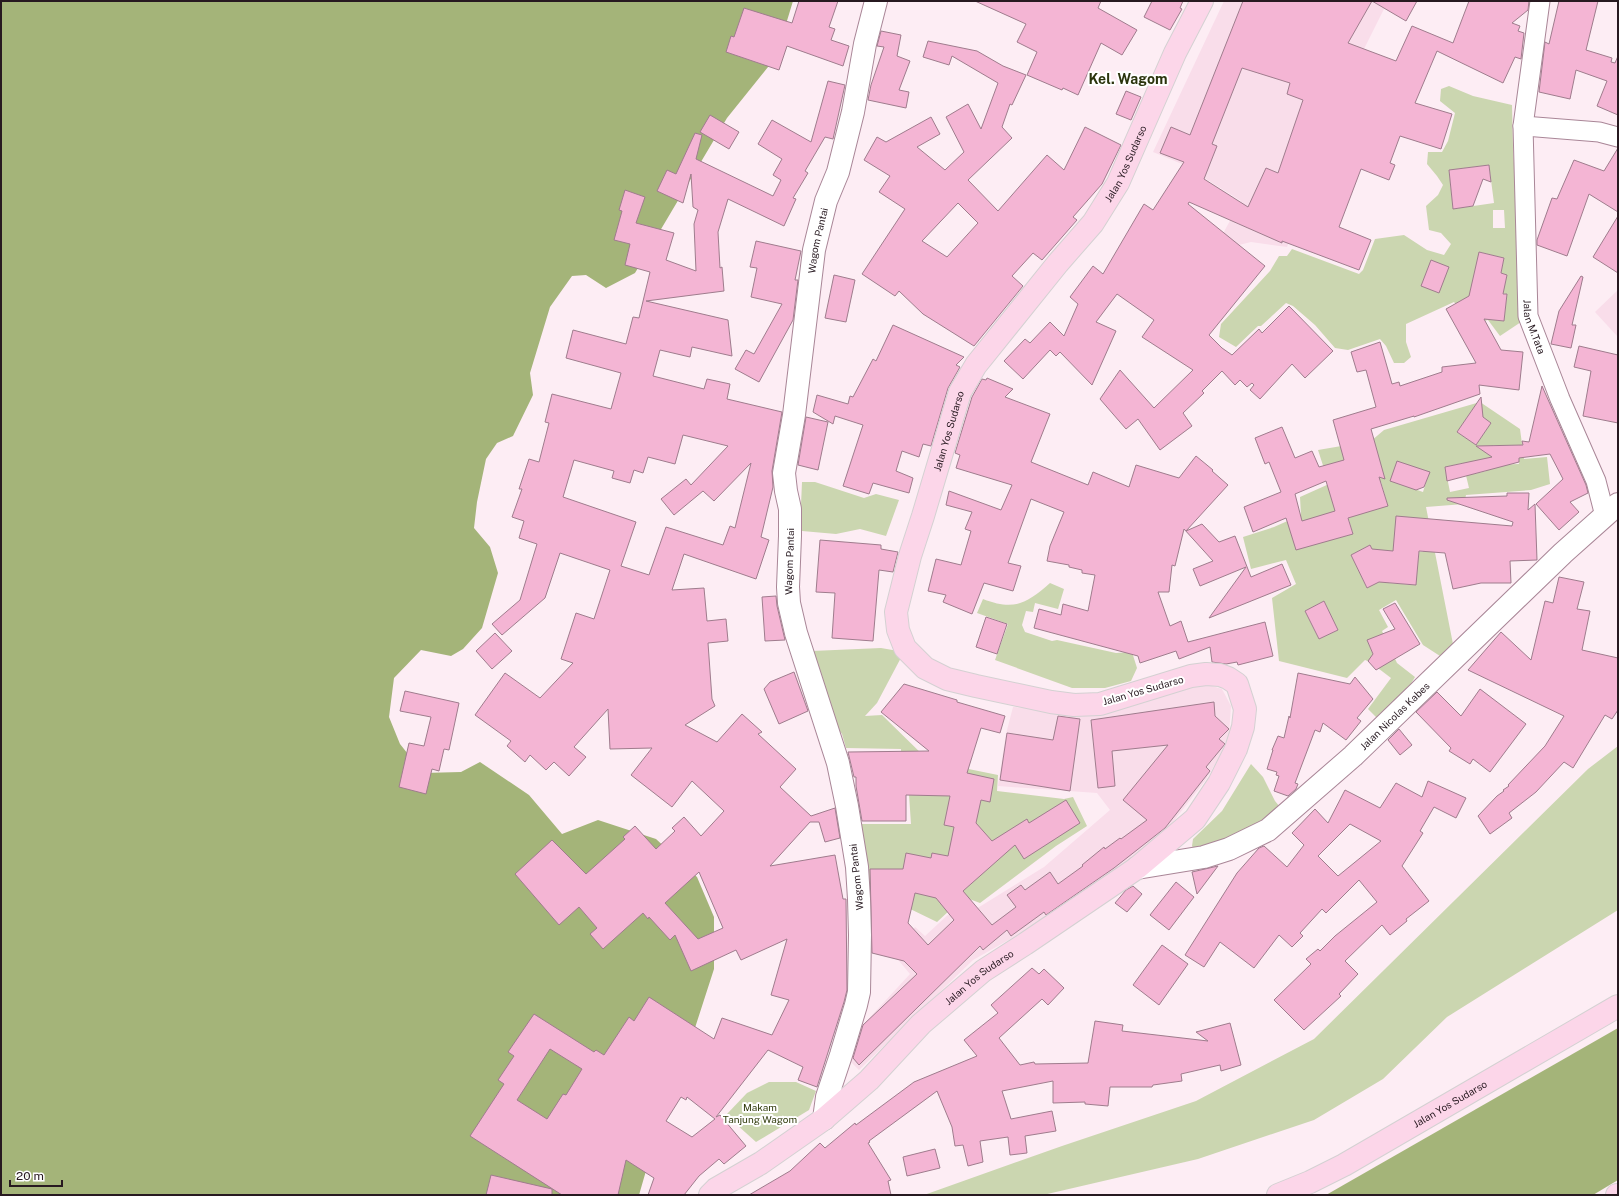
<svg xmlns="http://www.w3.org/2000/svg" width="1619" height="1196" viewBox="0 0 1619 1196" font-family="'Public Sans',sans-serif">
<style>
.built{fill:#f9ddea}
.green{fill:#cbd6b0;fill-rule:evenodd}
.water{fill:#a4b479}
.building{fill:#f4b5d4;stroke:#9f7c8d;fill-rule:evenodd}
.lines{fill:none;stroke-linecap:round;stroke-linejoin:round}
.minor-casing{stroke:#a98697;stroke-width:21}
.tertiary-casing{stroke:#a98697;stroke-width:24}
.secondary-casing{stroke:#a98697;stroke-width:24}
.primary-casing{stroke:#d4d1d2;stroke-width:24}
.minor{stroke:#fff;stroke-width:19}
.tertiary{stroke:#fff;stroke-width:22}
.secondary{stroke:#fff;stroke-width:22}
.primary{stroke:#fcd6e9;stroke-width:22}
.labels{text-anchor:middle;dominant-baseline:central;stroke-width:4;stroke-linejoin:round;paint-order:stroke}
.street-label{font-size:10px;fill:#271920;stroke:#fff}
.park-label{font-size:10px;fill:#313b0d;stroke:#fff}
.district-label{font-size:14px;font-weight:bold;fill:#2b340d;stroke:#fff}
</style>
<rect width="100%" height="100%" fill="#fdedf4"/>
<!-- built -->
<g class="built">
<polygon points="1224,1 1388,1 1360,57 1287,247 1251,242 1235,246 1221,237 1241,201 1182,164 1153,152"/>
<polygon points="1618,290 1618,337 1595,312"/>
<polygon points="1209,685 1222,689 1231,706 1229,734 1220,756 1205,781 1162,836 1123,865 1021,933 973,960 859,1070 846,1057 848,1041 910,974 895,956 896,951 915,927 925,936 965,899 976,909 1044,867 1110,810 1097,793 998,786 1006,734 1013,707 1059,709 1195,686"/>
</g>
<!-- green -->
<g class="green">
<path d="M1449,86L1473,96L1512,105L1513,148L1524,320L1500,336L1488,320L1472,324L1454,302L1406,324V342L1411,357L1404,363H1394L1386,346L1380,339L1348,350L1335,348L1315,325L1293,306L1286,303L1261,326H1258L1236,347L1219,337L1221,324L1270,271L1279,256H1287L1292,249L1359,274L1363,270L1375,239L1404,235L1427,250L1444,255L1451,244L1441,233L1429,230L1426,206L1438,195L1443,185L1437,176L1427,164L1428,152H1442L1448,141L1455,113L1440,101L1441,89ZM1489,165L1494,203L1453,209L1449,170ZM1493,210H1504L1505,228H1493ZM1479,252L1504,258L1501,273L1507,275L1504,287ZM1474,291L1507,294L1504,321L1471,317Z"/>
<path d="M1480,402L1520,429L1524,459L1547,457L1550,484L1531,490L1466,495L1464,504L1426,507L1453,644L1440,656L1423,645L1396,600L1379,610L1388,627L1382,631L1397,663L1415,677L1409,687L1377,718L1368,709L1391,678L1370,662L1365,660L1347,678L1279,661L1272,598L1296,584L1286,560L1251,569L1243,537L1274,527L1301,515L1300,497L1329,484L1318,450L1371,441L1384,430ZM1472,410L1491,423L1476,445L1457,432ZM1493,445H1519V464L1493,465ZM1483,461L1486,471L1474,474L1471,464ZM1463,463L1469,488L1450,492L1445,467ZM1429,472L1423,492L1391,481ZM1381,482L1388,506L1348,492ZM1347,513L1353,534L1334,539ZM1426,519L1423,552L1393,549ZM1370,545L1386,578L1367,588L1351,555ZM1392,551L1419,553L1415,585L1389,583ZM1324,601L1338,630L1319,639L1305,611ZM1367,640L1392,658L1377,664Z"/>
<polygon points="802,482 815,482 864,498 876,494 899,500 886,536 860,529 836,534 802,531 801,505"/>
<path d="M1050,583L1064,589L1058,609L1035,603L1033,612L1026,611L1022,625L1025,632L1052,641L1057,640L1116,653L1132,652L1137,668L1131,681L1105,688H1072L995,660L1008,624L977,613L983,599C1014,611 1026,604 1050,583Z"/>
<polygon points="881,648 904,652 877,703 865,716 882,715 929,761 998,775 997,791 1064,799 1073,797 1087,826 1056,846 980,903 964,897 937,922 902,905 864,909 856,824 911,824 908,780 901,774 901,749 846,748 842,734 831,720 812,651"/>
<polygon points="1618,746 1618,910 1447,1017 1383,1079 1314,1120 1198,1159 1043,1195 924,1195 1062,1146 1196,1101 1314,1039 1588,769"/>
<polygon points="1251,764 1263,777 1275,801 1280,807 1258,824 1216,843 1194,849 1192,846 1193,839 1222,811"/>
<polygon points="769,1082 796,1082 816,1091 809,1110 756,1142 726,1115 747,1093"/>
</g>
<!-- water -->
<g class="water">
<polygon points="1,1 793,1 776,57 727,118 635,273 606,288 586,275 572,276 550,307 530,373 533,395 513,436 497,443 486,459 477,502 474,528 490,547 498,573 482,628 463,649 451,656 421,650 394,678 389,717 400,744 423,773 461,772 480,762 529,795 562,834 598,820 656,839 697,877 714,917 714,969 683,1065 661,1119 639,1195 1,1195"/>
<polygon points="1618,1028 1618,1180 1593,1195 1326,1195"/>
</g>
<!-- building -->
<g class="building">
<polygon points="799,1 838,1 829,27 835,29 831,40 849,46 843,66 787,46 779,70 726,52 731,36 734,37 744,8 792,23"/>
<polygon points="975,1 1101,1 1098,8 1137,30 1122,55 1101,43 1078,95 1063,88 1062,90 1027,75 1037,52 1017,42 1026,24"/>
<polygon points="1152,1 1183,1 1180,8 1182,9 1170,30 1144,17"/>
<path d="M1243,1H1417L1406,21L1372,1L1348,43L1396,61L1412,26L1453,43L1469,1H1529L1528,10L1512,23L1520,26L1518,31L1524,33L1521,59L1515,57L1503,83L1437,51L1415,103L1452,114L1441,149L1400,136L1390,163L1395,165L1389,180L1361,169L1339,227L1371,240L1359,270L1282,241V243L1189,202L1188,204L1265,266L1209,335L1222,348L1232,355L1259,329L1262,333L1289,306L1333,351L1305,378L1292,364L1260,399L1250,390L1254,385L1252,383L1247,387L1240,380L1235,385L1222,371L1202,391L1204,393L1183,413L1192,426L1160,450L1138,419L1126,429L1100,399L1120,370L1154,408L1193,370L1142,337L1154,320L1117,294L1096,322L1116,331L1092,385L1060,352L1056,356L1050,350L1023,379L1004,361L1025,339L1030,343L1050,322L1064,336L1078,304L1070,297L1093,266L1103,274L1144,204L1153,210L1184,162L1160,153L1171,127L1190,135ZM1242,68L1290,83L1287,94L1303,100L1278,173L1266,168L1248,207L1204,179L1217,146L1212,144Z"/>
<polygon points="1559,1 1598,1 1586,50 1612,58 1611,62 1615,63 1618,56 1618,115 1597,106 1607,81 1576,70 1570,99 1539,92 1545,42 1549,44"/>
<polygon points="881,31 901,35 897,56 910,61 899,90 909,92 906,108 868,100 871,85 884,47 877,46"/>
<path d="M928,41L977,51L1003,66L1026,75L1012,105L1010,104L1002,127L1012,138L968,180L998,211L1047,155L1064,170L1085,127L1121,145L1102,184L1073,217L1077,220L1042,260L1033,253L1012,276L1023,286L974,346L923,314L899,291L895,296L862,274L905,209L879,192L890,176L864,160L877,137L886,142L931,117L940,134L917,147L945,170L964,152L946,117L968,104L981,129L998,83L952,56L949,65L923,57ZM958,203L978,223L947,257L922,241Z"/>
<path d="M828,81L845,85L833,139L825,137L805,171L808,173L793,198L796,199L784,226L728,199L718,232L720,268L722,267L724,291L646,301L728,320L732,356L692,347L690,357L660,350L653,376L704,389L707,379L730,384L727,399L782,412L772,471L773,487L761,537L769,540L756,579L684,554L672,590L704,588L707,621L726,619L728,641L708,643L712,699L715,706L685,725L717,742L742,714L762,732L758,734L796,769L780,787L811,816L835,808L840,838L825,842L819,822H810L770,866L835,855L843,899H846L847,990L844,1002L817,1087L798,1080L803,1067L768,1050L716,1117L720,1115L746,1146L724,1164L719,1159L699,1176L684,1195H648L654,1178L626,1160L618,1195H562L470,1136L504,1084L498,1080L514,1056L508,1052L534,1014L594,1052L596,1050L604,1055L629,1017L634,1021L649,997L714,1039L722,1018L772,1035L789,1000L771,995L787,939L741,960L736,950L691,971L675,935L670,940L649,917L648,919L643,913L603,949L590,934L597,928L579,907L559,925L515,874L552,840L586,874L625,839L623,837L635,826L656,849L675,831L672,828L684,817L701,836L724,811L692,781L672,807L631,775L652,748L610,749L608,709L574,747L586,757L569,776L554,762L546,770L530,755L525,762L507,746L511,741L475,715L505,673L540,698L573,663L561,659L576,613L594,619L610,570L560,553L545,598L502,635L492,624L520,600L537,544L519,538L524,521L512,517L522,489H519L529,459L539,462L549,423L545,422L552,394L611,409L621,373L566,358L573,330L626,344L633,317L639,318L650,272L625,265L630,244L614,240L622,211L619,210L625,190L645,197L636,223L674,233L666,260L696,271L694,224L698,210L693,207L691,174L683,203L657,191L667,170L676,174L695,133L702,135L696,159L773,196L781,180L773,175L782,159L758,144L772,120L811,142ZM683,435L728,446L691,485L686,479L661,499L674,515L703,491L714,501L751,463L735,528L730,526L723,545L666,527L649,575L621,566L636,522L563,497L574,460L614,471L612,478L630,483L634,470L643,473L648,457L675,464ZM699,872L723,928L698,939L665,903ZM550,1049L582,1069L566,1095L563,1094L547,1119L517,1100ZM681,1097L686,1100L687,1097L715,1119L692,1137L666,1121Z"/>
<polygon points="1126,91 1141,97 1131,120 1116,114"/>
<polygon points="710,115 739,132 729,149 700,132"/>
<polygon points="1618,148 1618,212 1589,194 1567,256 1537,245 1537,240 1552,198 1557,199 1574,160 1604,171"/>
<polygon points="1489,165 1491,182 1483,179 1473,206 1453,209 1449,170"/>
<polygon points="1618,216 1618,273 1593,257"/>
<polygon points="756,241 801,251 795,280 798,280 793,320 759,382 735,369 746,350 754,354 782,304 751,297 757,268 750,267"/>
<path d="M1479,252L1504,258L1501,273L1507,275L1503,294H1507L1504,321L1484,319L1501,350L1523,352L1519,390L1479,385L1480,394L1414,417V416L1371,429L1385,479L1379,477L1388,506L1348,518L1353,534L1296,550L1286,518L1253,532L1244,507L1281,492L1269,462L1265,464L1255,438L1282,427L1295,458L1312,451L1319,467L1344,460L1333,420L1376,407L1366,370L1357,372L1351,352L1380,342L1392,384L1399,382L1400,386L1442,372V367L1476,363L1446,309L1469,296ZM1326,481L1335,511L1302,521L1295,494Z"/>
<polygon points="1431,260 1449,267 1439,293 1421,286"/>
<polygon points="834,275 855,280 846,322 825,318"/>
<polygon points="1581,276 1583,277 1572,325 1576,325 1571,348 1551,344 1559,311"/>
<polygon points="893,325 964,357 956,365 960,367 948,388 931,446 923,444 919,457 902,451 896,471 913,478 909,493 873,483 869,494 843,486 863,425 835,416 833,424 813,412 817,395 848,404 850,396 853,397 873,359 876,361"/>
<polygon points="1579,346 1618,355 1618,423 1583,416 1591,371 1574,367"/>
<polygon points="987,378 1013,389 1005,397 1050,414 1031,462 1088,485 1093,472 1129,487 1136,465 1179,478 1196,456 1213,470 1212,471 1228,485 1186,531 1202,524 1219,542 1235,536 1251,577 1282,564 1291,585 1209,618 1246,567 1200,586 1193,569 1213,561 1184,529 1175,566 1172,565 1169,592 1158,592 1170,626 1181,621 1188,642 1265,622 1273,656 1238,665 1237,662 1226,664 1212,662 1210,647 1179,659 1176,651 1140,663 1138,656 1034,628 1039,609 1061,615 1063,604 1088,611 1095,575 1082,573 1082,570 1069,567 1069,565 1047,561 1050,546 1064,512 1031,499 1008,563 1021,566 1013,591 984,583 972,614 943,602 946,595 928,591 936,559 961,565 971,531 965,529 972,512 946,505 949,491 1001,510 1012,485 956,468 960,455 955,453 972,397 982,379 986,380"/>
<polygon points="1542,386 1586,485 1588,493 1570,502 1579,512 1559,530 1536,504 1563,479 1550,454 1519,458 1519,462 1447,481 1445,467 1492,457 1476,446 1523,445 1522,441 1529,442"/>
<polygon points="1481,397 1483,417 1491,423 1476,445 1457,432"/>
<polygon points="806,417 828,422 818,470 798,465"/>
<polygon points="1397,461 1430,472 1424,487 1416,490 1390,481"/>
<polygon points="1507,493 1529,493 1528,510 1535,504 1537,560 1510,561 1511,583 1481,583 1453,589 1445,553 1419,551 1416,585 1379,582 1367,588 1351,555 1370,545 1372,549 1393,551 1396,516 1512,526 1513,522 1447,500 1447,498 1507,496"/>
<polygon points="820,540 881,545 881,549 898,552 893,572 879,570 873,641 832,638 835,593 816,592"/>
<polygon points="1559,577 1584,582 1577,609 1590,611 1582,650 1618,658 1618,710 1612,719 1605,715 1573,768 1564,762 1536,792 1509,813 1512,818 1490,834 1478,816 1497,796 1504,791 1503,790 1509,786 1508,785 1545,746 1564,716 1468,670 1501,632 1531,660 1545,601 1553,603"/>
<polygon points="776,596 777,606 785,640 765,641 762,597"/>
<polygon points="1324,601 1338,630 1319,639 1305,611"/>
<polygon points="1395,603 1420,644 1376,670 1368,661 1373,654 1367,640 1395,629 1383,609"/>
<polygon points="986,617 1007,624 997,654 976,647"/>
<polygon points="495,633 512,651 492,669 476,651"/>
<polygon points="794,672 808,711 779,724 764,689 770,682"/>
<polygon points="1298,673 1350,684 1355,677 1373,699 1357,718 1361,721 1346,740 1323,723 1320,732 1315,730 1295,783 1298,784 1296,789 1288,796 1274,791 1279,776 1276,775 1277,772 1267,769 1273,750 1272,750 1278,736 1284,738 1289,716 1290,718"/>
<path d="M904,684L957,700V702L1005,716L1000,733L981,728L967,773L994,779L990,802L981,800L976,823L992,841L1027,819L1029,823L1066,800L1080,823L1024,859L1015,845L963,891L992,925L1016,907L1007,895L1021,885L1025,890L1050,872L1058,884L1083,866L1082,865L1104,847L1105,849L1120,838L1121,839L1147,820L1123,800L1168,745L1112,751L1115,786L1098,788L1091,720L1214,702L1215,716L1229,729L1219,739L1225,744L1206,767L1210,771L1165,828L1114,868L1046,915L1044,912L1011,936L1007,930L983,950L980,946L859,1065L853,1058L863,1025L917,974L904,961L872,953L870,869H903L906,853L931,858L932,853L948,856L954,827L944,825L950,796L906,795V821H862L856,786V777H854L848,752L929,751L881,712ZM915,893L936,898L954,920L928,945L908,923Z"/>
<polygon points="1480,689 1526,724 1490,772 1473,759 1470,764 1449,751 1451,748 1416,712 1437,692 1461,716"/>
<polygon points="405,691 459,703 449,750 444,749 439,771 432,769 426,794 399,787 409,743 424,746 431,717 400,711"/>
<polygon points="1058,716 1080,719 1070,791 1000,780 1007,733 1053,740"/>
<polygon points="1399,729 1412,745 1400,755 1388,740"/>
<path d="M1428,781L1466,798L1456,818L1434,807L1420,831L1423,833L1402,866L1429,901L1406,919L1407,921L1390,935L1382,925L1345,961L1358,974L1339,994L1341,996L1304,1030L1274,1000L1311,964L1306,959L1318,949L1320,951L1335,936L1377,902L1359,880L1326,913L1322,909L1300,933L1303,936L1292,947L1279,935L1254,968L1220,942L1204,967L1185,955L1237,873L1259,848L1264,846L1287,867L1304,845L1292,833L1315,809L1328,823L1345,790L1380,808L1396,783L1422,797ZM1350,824L1381,841L1338,876L1318,856Z"/>
<polygon points="1218,866 1197,894 1192,872"/>
<polygon points="1176,882 1194,897 1169,930 1150,915"/>
<polygon points="1133,886 1142,894 1127,912 1115,903 1126,890"/>
<polygon points="1162,945 1188,964 1159,1005 1133,985"/>
<polygon points="1032,968 1039,974 1044,969 1064,988 1048,1005 1042,999 999,1038 1020,1065 1034,1062 1035,1064 1088,1063 1095,1021 1123,1025 1122,1031 1208,1041 1196,1032 1230,1023 1241,1065 1221,1071 1220,1065 1181,1074 1182,1081 1153,1085 1152,1087 1110,1087 1108,1106 1085,1104 1085,1102 1053,1103 1053,1081 1002,1091 1011,1119 1052,1111 1056,1131 1025,1136 1027,1153 1010,1155 1008,1137 980,1141 983,1162 968,1166 963,1145 955,1146 952,1127 937,1091 869,1141 870,1142 868,1143 891,1180 888,1181 891,1195 749,1195 790,1171 820,1143 825,1148 855,1123 856,1125 914,1082 977,1056 964,1040 998,1013 991,1005"/>
<polygon points="935,1149 940,1168 907,1176 903,1157"/>
<polygon points="491,1175 552,1189 552,1195 486,1195"/>
</g>
<g class="lines">
<defs>
<g id="minor">
<path id="s1" d="M1540,1L1523,126L1528,316L1560,399L1596,481L1605,516"/>
<polyline points="1523,126 1599,132 1618,137"/>
</g>
<g id="tertiary">
<path id="s2" d="M824,1119L827,1097L841,1055L856,1005L859,992L860,935L859,899L857,867L847,806L838,763L796,633L789,603L788,587L790,536V509L786,491L784,473L794,415L814,250L826,201L838,172L853,112L865,44L876,1"/>
</g>
<g id="secondary">
<path id="s3" d="M1137,868L1204,857L1229,849L1268,830L1353,756L1563,553L1618,504"/>
</g>
<g id="primary">
<path id="s4" d="M710,1195L716,1189L761,1163L824,1119L869,1080L921,1024L983,971L1025,944L1137,868L1195,819L1219,783L1236,749L1243,727L1245,709L1237,684L1228,678L1220,675L1206,674L1191,676L1100,704L1074,705L1051,702L976,686L947,679L925,668L905,648L898,630L896,612L910,556L923,516L960,392L976,365L1058,263L1093,223L1118,183L1175,53L1202,1"/>
<path id="s5" d="M1278,1195L1310,1182L1344,1165L1618,1006"/>
<polyline points="1617,1195 1618,1195"/>
</g>
</defs>
<!-- minor casing -->
<use href="#minor" class="minor-casing"/>
<!-- tertiary casing -->
<use href="#tertiary" class="tertiary-casing"/>
<!-- secondary casing -->
<use href="#secondary" class="secondary-casing"/>
<!-- primary casing -->
<use href="#primary" class="primary-casing"/>
<!-- minor -->
<use href="#minor" class="minor"/>
<!-- tertiary -->
<use href="#tertiary" class="tertiary"/>
<!-- secondary -->
<use href="#secondary" class="secondary"/>
<!-- primary -->
<use href="#primary" class="primary"/>
</g>
<g class="labels">
<!-- street labels -->
<g class="street-label">
<text stroke="none"><textPath href="#s4" startOffset="1667">Jalan Yos Sudarso</textPath></text>
<text stroke="none"><textPath href="#s2" startOffset="896">Wagom Pantai</textPath></text>
<text stroke="none"><textPath href="#s1" startOffset="328">Jalan M.Tata</textPath></text>
<text stroke="none"><textPath href="#s4" startOffset="1343">Jalan Yos Sudarso</textPath></text>
<text stroke="none"><textPath href="#s2" startOffset="572">Wagom Pantai</textPath></text>
<text transform="translate(1143 690) rotate(-16)">Jalan Yos Sudarso</text>
<text stroke="none"><textPath href="#s3" startOffset="308">Jalan Nicolas Kabes</textPath></text>
<text transform="translate(856 877) rotate(-96)">Wagom Pantai</text>
<text stroke="none"><textPath href="#s4" startOffset="348">Jalan Yos Sudarso</textPath></text>
<text stroke="none"><textPath href="#s5" startOffset="195">Jalan Yos Sudarso</textPath></text>
</g>
<!-- park labels -->
<g class="park-label">
<text x="760" y="1107">Makam<tspan x="760" dy="12">Tanjung Wagom</tspan></text>
</g>
<!-- district labels -->
<g class="district-label">
<text x="1128" y="79">Kel. Wagom</text>
</g>
</g>
<!-- border -->
<rect width="1619" height="1196" fill="none" stroke="#271920" stroke-width="4"/>
<!-- scale -->
<path d="M10 1180v6h52v-6" fill="none" stroke="#271920" stroke-width="2"/>
<text x="16" y="1180" font-size="12" fill="#271920" stroke="#ffffff" stroke-width="3" paint-order="stroke">20 m</text>
</svg>
